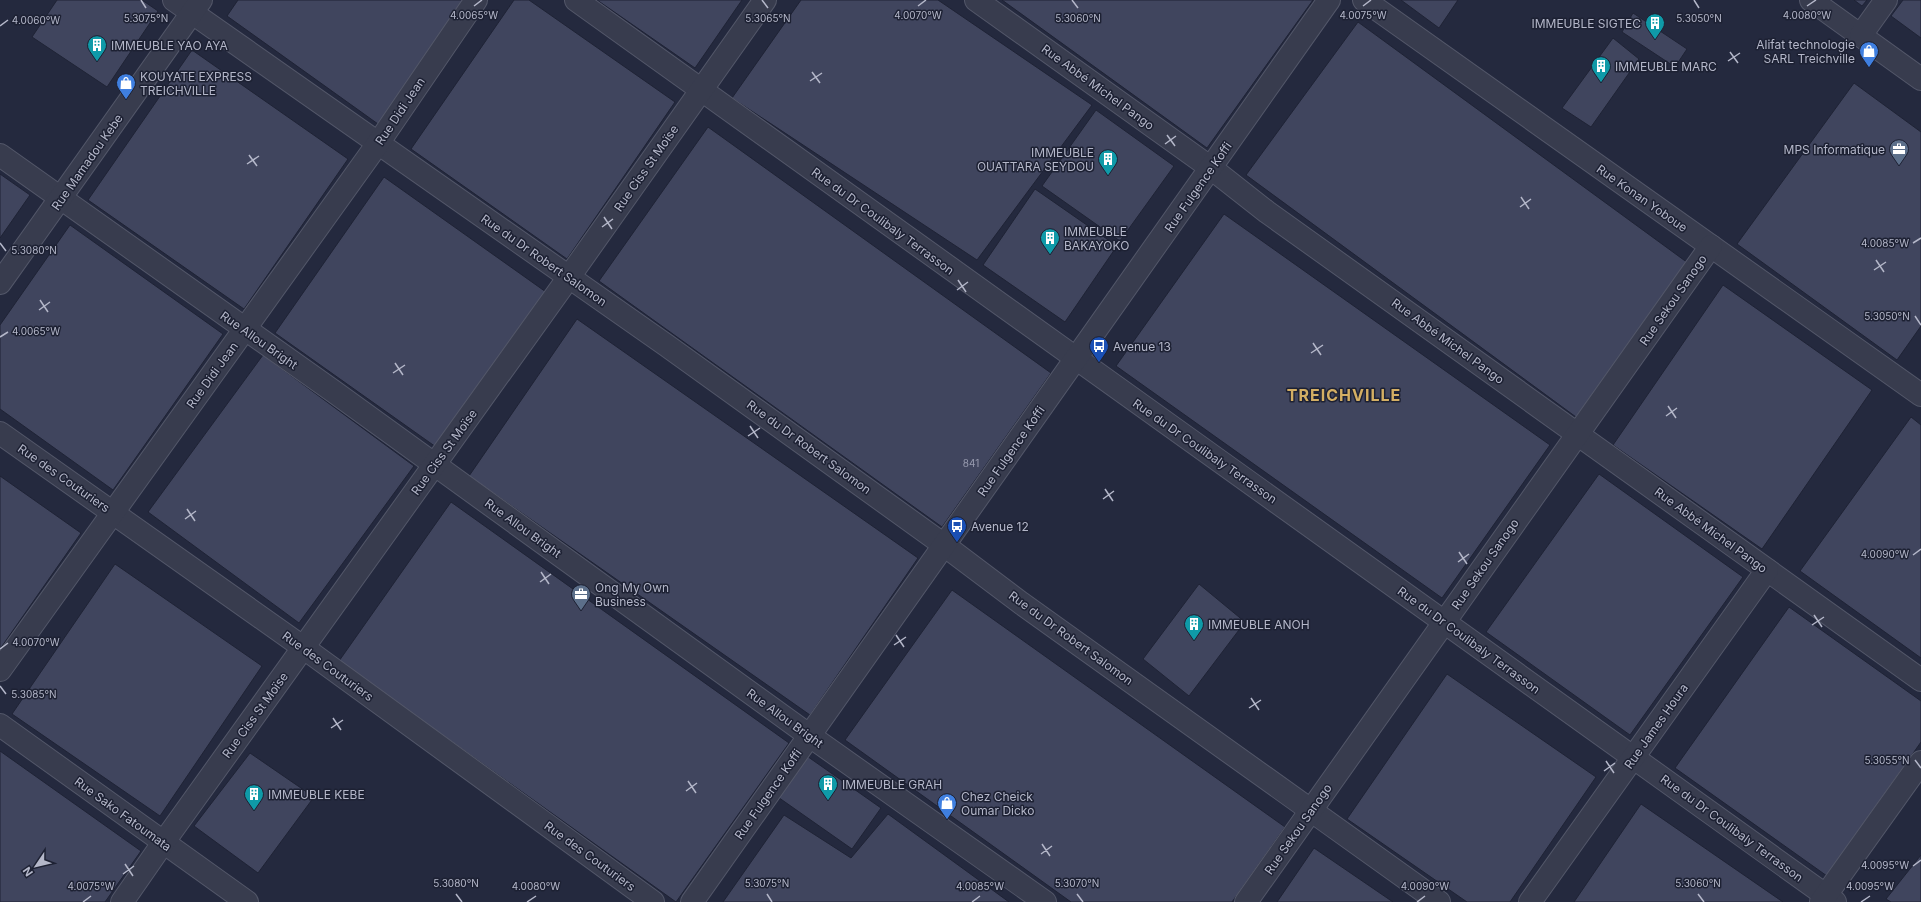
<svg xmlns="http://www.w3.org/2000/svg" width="1921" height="902" viewBox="0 0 1921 902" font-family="Inter,sans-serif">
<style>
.building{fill:#40455e;stroke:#1f2335}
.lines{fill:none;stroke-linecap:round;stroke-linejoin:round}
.minor-casing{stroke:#535769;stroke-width:24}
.minor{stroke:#383c4e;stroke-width:22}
.ticks{fill:none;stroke:#b4b7c9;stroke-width:1.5}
.labels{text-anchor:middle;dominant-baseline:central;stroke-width:3;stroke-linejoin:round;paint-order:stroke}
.number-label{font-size:10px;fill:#979aae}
.poi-label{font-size:12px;fill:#b4b7c9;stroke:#1d2133;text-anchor:start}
.street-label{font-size:12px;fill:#b4b7c9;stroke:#1d2133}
.district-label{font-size:16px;font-weight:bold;letter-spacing:1px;fill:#d4af64;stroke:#1d2133}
.ticks-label{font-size:10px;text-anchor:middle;fill:#b4b7c9;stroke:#1d2133;stroke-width:3;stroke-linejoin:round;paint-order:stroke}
</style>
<rect width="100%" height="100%" fill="#24293e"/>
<!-- building -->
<g class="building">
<polygon points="57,0 142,0 158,11 107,87 32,37"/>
<polygon points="238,0 466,0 378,124 227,16"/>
<polygon points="514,0 529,0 675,102 567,259 411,149"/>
<polygon points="597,0 742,0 695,68"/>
<polygon points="801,0 938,0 1092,105 977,260 732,98"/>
<polygon points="1002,0 1313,0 1207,148"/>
<polygon points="1401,0 1458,0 1439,28"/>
<polygon points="1854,0 1867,0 1862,6"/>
<polygon points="1903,0 1921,0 1921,38 1891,16"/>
<polygon points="1633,13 1687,49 1675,67 1622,32"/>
<polygon points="1358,22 1688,263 1576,417 1246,175"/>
<polygon points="1613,38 1639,59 1591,127 1562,108"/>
<polygon points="192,50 348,159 244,309 88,200"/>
<polygon points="1854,83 1921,132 1921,326 1897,360 1737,244"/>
<polygon points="1096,110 1174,166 1120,241 1042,186"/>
<polygon points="708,127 1051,373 942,527 599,281"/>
<polygon points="0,174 30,195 0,238"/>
<polygon points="384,177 546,292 436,447 275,333"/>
<polygon points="1035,189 1117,246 1065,322 983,265"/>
<polygon points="1224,214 1550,445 1442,598 1116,366"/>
<polygon points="70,225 223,334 113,490 0,409 0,325"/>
<polygon points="1723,285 1872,390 1762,549 1613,445"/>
<polygon points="577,319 918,558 810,715 469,476"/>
<polygon points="263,355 414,466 299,623 148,512"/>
<polygon points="1911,417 1921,425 1921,658 1800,571"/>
<polygon points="1599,474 1743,577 1630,735 1486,632"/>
<polygon points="0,476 81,533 0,649"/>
<polygon points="451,502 789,743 676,902 339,661"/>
<polygon points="115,564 262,666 160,816 12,714"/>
<polygon points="1199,584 1245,622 1189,696 1143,659"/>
<polygon points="952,590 1285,827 1232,902 1071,902 845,740"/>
<polygon points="1789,607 1921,701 1921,742 1827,876 1675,768"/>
<polygon points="1447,674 1596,777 1510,902 1467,902 1347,819"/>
<polygon points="0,751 141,851 105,902 0,902"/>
<polygon points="250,753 314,797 258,873 194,826"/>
<polygon points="804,754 881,808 852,849 775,795"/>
<polygon points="1641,804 1783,902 1574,902"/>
<polygon points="888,814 1009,902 723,902 784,815 851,858"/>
<polygon points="1314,848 1393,902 1277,902"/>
<polygon points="1921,855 1921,902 1891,902 1886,899"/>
</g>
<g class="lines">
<defs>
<g id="minor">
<polyline points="174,0 666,345 944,545 1021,603 1439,902"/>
<polyline points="576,0 1835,902"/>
<polyline points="976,0 1211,168 1267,212 1921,680"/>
<polyline points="1364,0 1921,395"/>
<polyline points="1811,0 1921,79"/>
<polyline points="1861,35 1886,0"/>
<polyline points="0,155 333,391 810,736 1045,902"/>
<polyline points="0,283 201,0"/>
<polyline points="0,433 304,648 653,902"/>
<polyline points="0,670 379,142 476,0"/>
<polyline points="0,725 247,902"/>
<polyline points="122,902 163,843 569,277 765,0"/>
<polyline points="692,902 1329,0"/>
<polyline points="1246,902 1711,246"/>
<polyline points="1530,902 1767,570"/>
<polyline points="1821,902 1921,762"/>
</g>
</defs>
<!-- minor casing -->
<use href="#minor" class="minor-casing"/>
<!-- minor -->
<use href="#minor" class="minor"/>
</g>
<!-- ticks -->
<path class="ticks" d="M141,0L146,8M762,0L768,8M1072,0L1078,8M1694,0L1699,8M474,6L482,0M918,6L926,0M1363,6L1371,0M1807,6L1816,0M0,26L8,20M1730,52L1738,63M1728,61L1740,53M812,72L820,83M810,81L822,73M1167,135L1175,146M1165,144L1176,136M249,155L257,166M247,164L259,156M1521,197L1529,209M1520,207L1531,199M604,217L612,229M602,227L613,219M0,243L6,251M1913,243L1921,238M1876,260L1884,272M1874,270L1886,262M958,280L966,292M957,290L968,282M40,300L48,312M39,310L50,302M1915,316L1921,325M0,337L8,332M1313,343L1321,355M1311,353L1323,345M395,363L403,375M393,373L405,365M1668,406L1676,418M1666,416L1677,408M750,426L758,438M748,436L760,428M1105,489L1113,501M1103,499L1114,491M187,509L195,521M185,519L196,511M1459,552L1467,564M1913,555L1921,549M1458,562L1469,554M541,572L549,584M540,582L551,574M1814,615L1822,627M1812,625L1824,617M896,635L904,647M894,645L906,637M0,649L8,643M0,686L6,694M1251,698L1259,710M1249,708L1261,700M333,718L341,730M331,728L343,720M1915,760L1921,768M1606,761L1614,773M1604,771L1615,763M688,781L696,793M686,791L697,783M1042,844L1050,856M1041,854L1052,846M125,864L133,876M1913,866L1921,860M123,874L134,866M456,894L462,902M767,894L772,902M1077,894L1083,902M1698,894L1704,902M83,902L91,896M527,902L536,896M972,902L980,896M1417,902L1425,896M1861,902L1870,896"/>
<!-- icons -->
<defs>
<symbol id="building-pin" viewBox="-11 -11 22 30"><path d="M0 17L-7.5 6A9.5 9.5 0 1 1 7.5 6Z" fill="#0f9aa8" stroke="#1d2133"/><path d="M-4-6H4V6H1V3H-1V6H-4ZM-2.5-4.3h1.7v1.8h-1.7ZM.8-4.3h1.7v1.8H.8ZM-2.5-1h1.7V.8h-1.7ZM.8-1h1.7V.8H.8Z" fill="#fff"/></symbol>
<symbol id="shop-pin" viewBox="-11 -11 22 30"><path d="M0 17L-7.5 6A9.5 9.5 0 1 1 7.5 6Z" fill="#3f7fe0" stroke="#1d2133"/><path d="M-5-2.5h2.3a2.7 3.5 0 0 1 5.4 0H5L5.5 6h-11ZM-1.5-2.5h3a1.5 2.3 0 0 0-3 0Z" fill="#fff"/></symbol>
<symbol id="office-pin" viewBox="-11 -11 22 30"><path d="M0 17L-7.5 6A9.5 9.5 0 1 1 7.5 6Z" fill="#5c6f8a" stroke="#1d2133"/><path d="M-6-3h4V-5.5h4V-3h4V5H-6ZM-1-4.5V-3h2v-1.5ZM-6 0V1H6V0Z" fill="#fff"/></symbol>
<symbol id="bus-pin" viewBox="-11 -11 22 30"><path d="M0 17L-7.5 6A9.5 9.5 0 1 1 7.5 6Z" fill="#1a4fb4" stroke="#1d2133"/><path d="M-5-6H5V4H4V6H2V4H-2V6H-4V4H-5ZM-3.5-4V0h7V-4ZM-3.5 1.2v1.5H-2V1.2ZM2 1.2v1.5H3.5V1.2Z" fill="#fff"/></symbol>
</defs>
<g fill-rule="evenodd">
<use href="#building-pin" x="1644" y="12" width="22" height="30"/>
<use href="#building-pin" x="86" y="34" width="22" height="30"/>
<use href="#shop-pin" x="1858" y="40" width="22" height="30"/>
<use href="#building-pin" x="1590" y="55" width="22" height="30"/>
<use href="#shop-pin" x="115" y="72" width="22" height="30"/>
<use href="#office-pin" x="1888" y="138" width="22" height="30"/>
<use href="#building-pin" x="1097" y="148" width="22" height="30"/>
<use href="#building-pin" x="1039" y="227" width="22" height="30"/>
<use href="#bus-pin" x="1088" y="335" width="22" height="30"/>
<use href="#bus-pin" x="946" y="515" width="22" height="30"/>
<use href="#office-pin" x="570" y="583" width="22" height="30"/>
<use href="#building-pin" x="1183" y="613" width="22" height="30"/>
<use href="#building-pin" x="817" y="773" width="22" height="30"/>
<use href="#building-pin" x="243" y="783" width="22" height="30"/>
<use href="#shop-pin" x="936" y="792" width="22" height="30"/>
</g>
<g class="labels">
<!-- number labels -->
<g class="number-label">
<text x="971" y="463">841</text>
</g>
<!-- poi labels -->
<g class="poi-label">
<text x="1641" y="23" text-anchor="end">IMMEUBLE SIGTEC</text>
<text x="1855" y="44" text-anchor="end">Alifat technologie<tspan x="1855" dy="14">SARL Treichville</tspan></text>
<text x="111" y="45">IMMEUBLE YAO AYA</text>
<text x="1615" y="66">IMMEUBLE MARC</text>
<text x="140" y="76">KOUYATE EXPRESS<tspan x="140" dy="14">TREICHVILLE</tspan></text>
<text x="1885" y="149" text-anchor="end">MPS Informatique</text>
<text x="1094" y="152" text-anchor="end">IMMEUBLE<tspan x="1094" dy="14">OUATTARA SEYDOU</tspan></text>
<text x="1064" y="231">IMMEUBLE<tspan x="1064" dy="14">BAKAYOKO</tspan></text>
<text x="1113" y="346">Avenue 13</text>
<text x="971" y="526">Avenue 12</text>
<text x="595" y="587">Ong My Own<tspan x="595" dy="14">Business</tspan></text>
<text x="1208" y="624">IMMEUBLE ANOH</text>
<text x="842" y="784">IMMEUBLE GRAH</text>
<text x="268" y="794">IMMEUBLE KEBE</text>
<text x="961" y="796">Chez Cheick<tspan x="961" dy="14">Oumar Dicko</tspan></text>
</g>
<!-- street labels -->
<g class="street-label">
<text transform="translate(1098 87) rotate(36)">Rue Abbé Michel Pango</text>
<text transform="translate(400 111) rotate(-56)">Rue Didi Jean</text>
<text transform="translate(87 162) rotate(-55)">Rue Mamadou Kebe</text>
<text transform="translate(646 168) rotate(-55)">Rue Ciss St Moïse</text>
<text transform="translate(1198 187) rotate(-55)">Rue Fulgence Koffi</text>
<text transform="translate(1642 198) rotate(35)">Rue Konan Yoboue</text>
<text transform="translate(883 221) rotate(36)">Rue du Dr Coulibaly Terrasson</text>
<text transform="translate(544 260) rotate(35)">Rue du Dr Robert Salomon</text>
<text transform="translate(1673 300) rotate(-55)">Rue Sekou Sanogo</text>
<text transform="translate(259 340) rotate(35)">Rue Allou Bright</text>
<text transform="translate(1448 341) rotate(36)">Rue Abbé Michel Pango</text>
<text transform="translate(212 375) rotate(-54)">Rue Didi Jean</text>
<text transform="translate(809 447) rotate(36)">Rue du Dr Robert Salomon</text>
<text transform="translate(1011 451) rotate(-55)">Rue Fulgence Koffi</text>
<text transform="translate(1205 451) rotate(35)">Rue du Dr Coulibaly Terrasson</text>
<text transform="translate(444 452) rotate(-54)">Rue Ciss St Moïse</text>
<text transform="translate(64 478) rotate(35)">Rue des Couturiers</text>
<text transform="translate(523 528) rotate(36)">Rue Allou Bright</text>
<text transform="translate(1711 530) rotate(36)">Rue Abbé Michel Pango</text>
<text transform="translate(1485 564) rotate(-55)">Rue Sekou Sanogo</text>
<text transform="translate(1071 638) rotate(36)">Rue du Dr Robert Salomon</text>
<text transform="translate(1469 640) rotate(36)">Rue du Dr Coulibaly Terrasson</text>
<text transform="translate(328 666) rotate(36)">Rue des Couturiers</text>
<text transform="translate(255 715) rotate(-54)">Rue Ciss St Moïse</text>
<text transform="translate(785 718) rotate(36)">Rue Allou Bright</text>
<text transform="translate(1656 726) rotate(-55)">Rue James Houra</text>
<text transform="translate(768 794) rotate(-55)">Rue Fulgence Koffi</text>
<text transform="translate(123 814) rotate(36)">Rue Sako Fatoumata</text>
<text transform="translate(1732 828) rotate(36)">Rue du Dr Coulibaly Terrasson</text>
<text transform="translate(1298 829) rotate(-55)">Rue Sekou Sanogo</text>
<text transform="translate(590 856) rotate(36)">Rue des Couturiers</text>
</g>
<!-- district labels -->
<g class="district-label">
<text x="1344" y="395">TREICHVILLE</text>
</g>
</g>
<g class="ticks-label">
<text x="474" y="19">4.0065°W</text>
<text x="918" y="19">4.0070°W</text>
<text x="1363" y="19">4.0075°W</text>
<text x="1807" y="19">4.0080°W</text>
<text x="146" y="22">5.3075°N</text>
<text x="768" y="22">5.3065°N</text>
<text x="1078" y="22">5.3060°N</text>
<text x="1699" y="22">5.3050°N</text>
<text x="36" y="24">4.0060°W</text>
<text x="1885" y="247">4.0085°W</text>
<text x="34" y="254">5.3080°N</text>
<text x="1887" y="320">5.3050°N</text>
<text x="36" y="335">4.0065°W</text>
<text x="1885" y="558">4.0090°W</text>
<text x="36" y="646">4.0070°W</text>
<text x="34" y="698">5.3085°N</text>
<text x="1887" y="764">5.3055°N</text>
<text x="1885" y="869">4.0095°W</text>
<text x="456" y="887">5.3080°N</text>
<text x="767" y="887">5.3075°N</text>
<text x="1077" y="887">5.3070°N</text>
<text x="1698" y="887">5.3060°N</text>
<text x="91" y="890">4.0075°W</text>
<text x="536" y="890">4.0080°W</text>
<text x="980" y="890">4.0085°W</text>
<text x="1425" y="890">4.0090°W</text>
<text x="1870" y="890">4.0095°W</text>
</g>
<!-- north arrow -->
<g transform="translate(36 866) rotate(235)" stroke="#1d2133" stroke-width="3" paint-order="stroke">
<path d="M0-3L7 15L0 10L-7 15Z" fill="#b4b7c9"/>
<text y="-6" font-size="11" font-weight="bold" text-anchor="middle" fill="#b4b7c9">N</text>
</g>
</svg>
